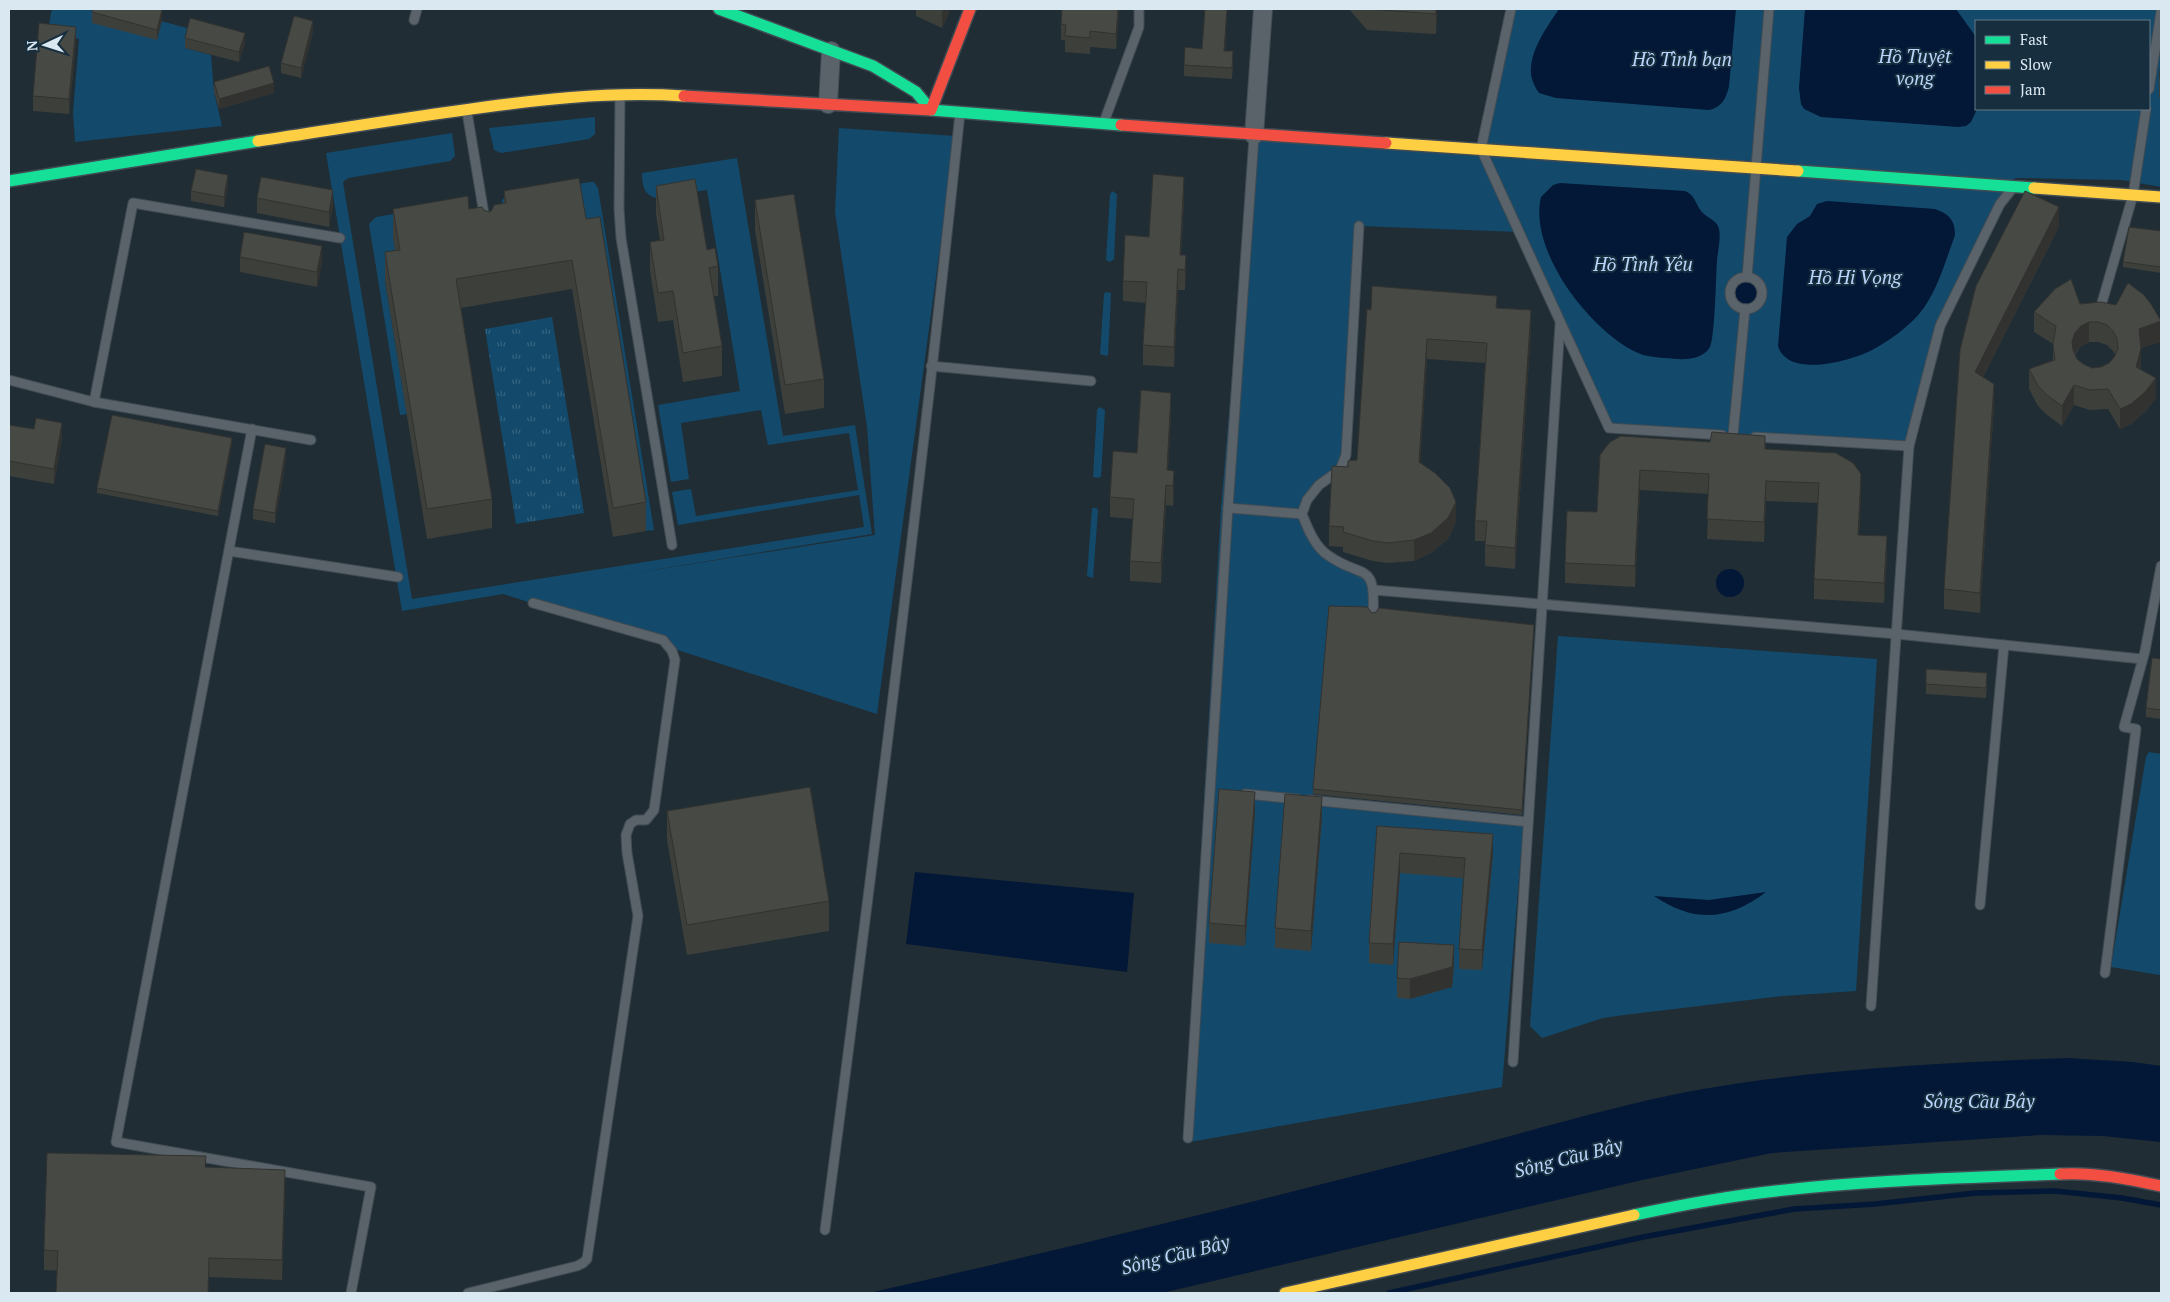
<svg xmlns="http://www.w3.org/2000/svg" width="2170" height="1302" viewBox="0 0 2170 1302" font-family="'PT Serif',serif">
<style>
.grass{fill:#134a6b;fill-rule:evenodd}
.park{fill:url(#park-tufts)}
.water{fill:#031736}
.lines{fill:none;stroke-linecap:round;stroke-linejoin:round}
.stream{stroke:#031736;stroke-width:5.5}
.lane-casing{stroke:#414b53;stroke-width:11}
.street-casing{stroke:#414b53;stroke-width:20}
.fast-casing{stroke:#414b53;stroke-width:14}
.slow-casing{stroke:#414b53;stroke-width:14}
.jam-casing{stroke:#414b53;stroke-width:14}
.lane{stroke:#5a636a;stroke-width:9}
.street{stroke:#5a636a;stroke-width:18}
.fast{stroke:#16e098;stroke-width:11}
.slow{stroke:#ffcf43;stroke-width:11}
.jam{stroke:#f24e42;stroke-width:11}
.wall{fill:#3d3f3b;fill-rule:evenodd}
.shaded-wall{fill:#323330}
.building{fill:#474945;stroke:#323330;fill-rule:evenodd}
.labels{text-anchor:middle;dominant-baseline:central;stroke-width:4;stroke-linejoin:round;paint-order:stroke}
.water-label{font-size:19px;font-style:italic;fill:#bad5fb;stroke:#172e3e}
</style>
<defs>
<pattern id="park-tufts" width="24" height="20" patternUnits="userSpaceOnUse" patternTransform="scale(1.25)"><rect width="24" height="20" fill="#134a6b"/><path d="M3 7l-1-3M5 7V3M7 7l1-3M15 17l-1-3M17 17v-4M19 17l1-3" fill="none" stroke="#356481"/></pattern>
</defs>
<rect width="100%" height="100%" fill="#202d35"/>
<!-- grass -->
<g class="grass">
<polygon points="52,9 119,9 190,29 185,48 211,55 214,92 222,126 75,142 73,113 79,39 47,35"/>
<path d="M1511,9H2161V187L2122,180L2015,178L1940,326L1909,446L1609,428L1520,232L1359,226L1346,455L1340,470L1319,485L1302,514L1320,548L1372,580L1373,612L1329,611L1313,795L1524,816L1502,1087L1184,1143L1221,509L1252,135L1481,148ZM1976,21H2149V109H1976ZM1741,280L1760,290L1757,302L1752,306L1735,301L1733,295L1736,284Z"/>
<polygon points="595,117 595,134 589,139 501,153 494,150 489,128"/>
<path d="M839,128L955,136L877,714L503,594L402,611L326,153L452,133L455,156L450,161L348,178L343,182L412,599L864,527L859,495L678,525L672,492L691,489L696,516L858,490L849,433L768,445L761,410L681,423L689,479L671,482L658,405L740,391L707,190L656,198C644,195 642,185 642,173L737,158L783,436L855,425L872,534L623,575L875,535L867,427L835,212Z"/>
<polygon points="590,182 594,182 598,188 654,530 646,531 600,246 502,205 502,200 507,195"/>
<polygon points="1112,191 1117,194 1114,259 1110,262 1106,260 1110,195"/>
<polygon points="458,203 400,279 385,282 407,414 400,415 369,224 376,217"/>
<polygon points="1106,292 1111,293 1111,295 1108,355 1106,356 1100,354 1104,294"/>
<polygon points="1099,407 1105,410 1101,476 1099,478 1093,477 1097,410"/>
<polygon points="1092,508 1097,508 1098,511 1093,578 1087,576"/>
<polygon points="1558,636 1877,659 1856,991 1783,996 1624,1015 1603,1018 1542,1038 1530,1026"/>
<polygon points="2149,752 2161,754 2161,971 2160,975 2111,967 2146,757"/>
</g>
<!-- park -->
<polygon class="park" points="552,317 584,513 516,524 485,329"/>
<!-- water -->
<g class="water">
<path d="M1559,9H1736L1729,86C1726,99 1722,107 1709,110L1556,98L1539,93C1536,89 1533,83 1532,79C1526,55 1547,27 1559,9Z"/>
<polygon points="1805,9 1956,9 1976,37 1977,109 1971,122 1966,126 1958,127 1821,117 1804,109 1801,104 1799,88"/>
<path d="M1560,183L1685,191C1695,195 1695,203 1701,211C1705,216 1711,218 1716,223C1723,230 1718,250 1717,260C1716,276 1715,335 1710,347C1705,357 1689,360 1679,359C1667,358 1650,358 1638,353C1591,332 1528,251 1541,197L1553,185Z"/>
<path d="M1827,201L1935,209C1949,214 1955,220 1955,235C1945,262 1937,293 1919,314C1907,328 1890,340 1874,349C1852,361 1788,379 1778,346L1787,237L1797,224L1810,216L1817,204Z"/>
<circle cx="1747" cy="293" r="14"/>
<circle cx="1730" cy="583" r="14"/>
<polygon points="915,872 1134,893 1127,972 906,944"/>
<path d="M1766,892C1728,921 1694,923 1654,896L1709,900Z"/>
<path d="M2066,1058L2133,1062L2161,1066V1142L2103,1136L2041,1135L1772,1153L1642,1180L1162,1293H869C1061,1250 1251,1202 1442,1154C1526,1133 1608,1107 1692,1091C1815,1069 1941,1063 2066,1058Z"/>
</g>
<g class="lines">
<!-- stream -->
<polyline class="stream" points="1389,1293 1643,1237 1794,1209 1875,1204 1976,1193 2055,1191 2122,1198 2161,1205"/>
<defs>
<g id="lane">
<polyline points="1511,9 1481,149 1609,428 1722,435"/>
<polyline points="414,20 417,9"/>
<polyline points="2149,89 2161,12"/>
<polyline points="620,96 619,209 621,238 672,545"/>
<polyline points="467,112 485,220"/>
<polyline points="1104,122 1139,27 1139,9"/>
<path d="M1359,226L1346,455L1340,470L1319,485L1307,500L1302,514C1308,529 1315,547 1329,556C1362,579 1376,561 1373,612"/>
<circle cx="1746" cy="293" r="16"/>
<polyline points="1747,277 1769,9"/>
<polyline points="2099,313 2133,195 2146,109"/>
<polyline points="931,366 1091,381"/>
<polyline points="9,380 94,402 311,440"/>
<polyline points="94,402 133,203 340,238"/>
<polyline points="252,429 116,1142 371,1187 351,1293"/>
<polyline points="1733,435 1745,309"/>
<polyline points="1755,437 1909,446"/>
<polyline points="1228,508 1302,514"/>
<polyline points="229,551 398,577"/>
<polyline points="1374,590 1896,634 2142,659"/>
<polyline points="1245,794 1297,799"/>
<polyline points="1310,800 1528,822"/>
<polyline points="1980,905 2004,645"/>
<polyline points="2105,973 2136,729 2124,727 2145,651 2161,566"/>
<polyline points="1871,1006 1909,446 1940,326 2000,204 2012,189"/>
<polyline points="1513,1062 1560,324"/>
<polyline points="1188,1138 1228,508 1254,137"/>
<path d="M825,1230C874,858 921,486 960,113"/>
<polyline points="468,1293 577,1266 583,1263 587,1259 638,916 627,853 626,835 630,824 636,820 646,820 654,810 675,660 672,651 663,640 533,603"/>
</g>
<g id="street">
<polyline points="828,104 831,51"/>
<polyline points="1254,135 1263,9"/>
</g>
<g id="fast">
<polyline points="719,9 873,66 916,92 931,110 1121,125"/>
<polyline points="1798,171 2034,188"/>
<polyline points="9,181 258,141"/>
<path d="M1634,1215C1681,1205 1729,1196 1776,1191C1870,1180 1966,1178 2060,1174"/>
</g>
<g id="slow">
<path d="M258,141C325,131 391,120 457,111C533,100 608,91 684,96"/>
<polyline points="1386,143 1798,171"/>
<polyline points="2034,188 2161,197"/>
<polyline points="1285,1293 1634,1215"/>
</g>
<g id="jam">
<polyline points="684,96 931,110 970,9"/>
<polyline points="1121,125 1386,143"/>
<path d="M2060,1174C2094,1172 2128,1179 2161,1186"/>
</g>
</defs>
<!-- lane casing -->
<use href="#lane" class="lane-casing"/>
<!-- street casing -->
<use href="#street" class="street-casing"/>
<!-- fast casing -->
<use href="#fast" class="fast-casing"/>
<!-- slow casing -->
<use href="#slow" class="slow-casing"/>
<!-- jam casing -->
<use href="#jam" class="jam-casing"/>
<!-- lane -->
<use href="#lane" class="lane"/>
<!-- street -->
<use href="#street" class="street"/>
<!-- fast -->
<use href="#fast" class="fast"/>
<!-- slow -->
<use href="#slow" class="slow"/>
<!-- jam -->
<use href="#jam" class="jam"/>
</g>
<!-- wall -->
<g class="wall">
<polygon points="916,9 949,9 949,13 942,28 916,16"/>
<polygon points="1119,9 1116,49 1090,47 1090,54 1065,52 1065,40 1061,40 1061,24"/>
<polygon points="1205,9 1227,9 1225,51 1233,62 1232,79 1184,76 1184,65 1202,49"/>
<polygon points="1349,9 1437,9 1436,34 1367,30"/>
<polygon points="92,12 162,20 157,40 92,23"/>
<polygon points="313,32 301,78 281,73 281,63"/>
<polygon points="185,38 245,43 239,62 185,48"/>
<polygon points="76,42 69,114 33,111 33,96"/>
<polygon points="2161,64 2161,98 2159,97 2159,77"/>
<polygon points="214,82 274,93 219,109 214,92"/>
<polygon points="228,185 224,207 191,201 191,191"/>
<polygon points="656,186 707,250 718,266 718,296 714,296 722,346 722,376 683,382 673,320 658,322 650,271 650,242 660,240 656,215"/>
<polygon points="504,191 586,219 646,502 646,531 613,537 572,289 461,308 492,499 492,528 427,539 385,281 385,252 395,250 393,238 393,209 469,209 484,210 489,212 504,203"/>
<polygon points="1184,197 1181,255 1186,255 1185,290 1178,290 1174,367 1143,365 1143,345 1146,303 1123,301 1123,281 1149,237"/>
<polygon points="257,198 333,205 329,227 257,213"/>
<polygon points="755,200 824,379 824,408 785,414 755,230"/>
<polygon points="2059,227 1983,377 1994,404 1980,613 1944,609 1944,589 1960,350"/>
<polygon points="2161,231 2161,273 2123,267 2123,262"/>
<polygon points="240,257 322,262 317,287 240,272"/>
<path d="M2080,304L2161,342L2141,348V369L2156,398L2145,412L2131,424L2120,429L2108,409L2090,410L2074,405L2062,426L2047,415L2038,406L2029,389V369L2053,360V344L2034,332V312ZM2089,342H2098L2107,345L2113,351L2115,355V356L2109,363L2101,367L2092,368L2083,364L2077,359L2075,355L2081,346Z"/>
<polygon points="1497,308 1531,330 1515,569 1485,566 1485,541 1475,541 1475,521 1485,363 1427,359 1420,463 1456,522 1448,539 1431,553 1414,561 1388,563 1373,561 1343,552 1343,547 1329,546 1329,526 1348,467 1357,460 1367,309"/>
<polygon points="1171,413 1168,470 1174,471 1174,491 1173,506 1166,505 1161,583 1130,581 1130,561 1133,519 1110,517 1110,497 1137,453"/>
<polygon points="9,425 62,438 54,484 9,476"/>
<polygon points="232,443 218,516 97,493 97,488"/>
<polygon points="1765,449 1861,494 1859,535 1887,556 1884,603 1814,599 1814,579 1818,503 1766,501 1764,542 1707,539 1709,494 1640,490 1635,587 1565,583 1565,563 1597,512 1600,455"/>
<polygon points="286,458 275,523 253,519 253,509"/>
<polygon points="1372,613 1534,625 1522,815 1313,794 1313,789"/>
<polygon points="2161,659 2161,719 2146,717 2146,708"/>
<polygon points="1926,684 1987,684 1986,698 1926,694"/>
<polygon points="667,811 829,901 829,931 687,955 667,841"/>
<polygon points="1255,812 1245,946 1209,943 1209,923"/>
<polygon points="1322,817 1311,951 1275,948 1275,928"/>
<polygon points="1377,826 1493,854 1482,970 1459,969 1459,949 1463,878 1400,873 1393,965 1369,963 1369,943"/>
<polygon points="1454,965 1452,987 1410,999 1397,998 1397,978"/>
<polygon points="206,1167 285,1190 282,1280 209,1277 44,1270 44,1250"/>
</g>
<!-- shaded-wall -->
<g class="shaded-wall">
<polygon points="942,9 949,9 949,13 942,28"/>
<polygon points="1118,9 1119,9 1119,14 1116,49 1116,34"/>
<polygon points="1227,9 1224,61 1224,51"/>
<polygon points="1436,9 1437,9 1436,34"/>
<polygon points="162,10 162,20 157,40 157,30"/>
<polygon points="313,21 313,32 301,78 301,68"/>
<polygon points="76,27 76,42 69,114 69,99"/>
<polygon points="245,33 245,43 239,62 239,52"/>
<polygon points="274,83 274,93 219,109 219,99"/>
<polygon points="228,175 228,185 224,207 224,197"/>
<polygon points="1184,177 1184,197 1180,270 1180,255"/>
<polygon points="333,190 333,205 329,227 329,212"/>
<polygon points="2059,207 2059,227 1975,392 1975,372"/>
<polygon points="322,246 322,262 317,287 317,272"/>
<polygon points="1186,255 1186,275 1185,290 1185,270"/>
<polygon points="1178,269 1178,290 1174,367 1174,347"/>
<polygon points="1531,310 1531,330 1515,569 1515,548"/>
<polygon points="2161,321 2161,342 2141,348 2141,368 2136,387 2136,367 2139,329"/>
<polygon points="2089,322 2089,342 2081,346 2075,353 2072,362 2072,341 2075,333 2081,326"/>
<polygon points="1427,339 1427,359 1419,482 1419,462"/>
<polygon points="2156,378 2156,398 2145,412 2131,424 2120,429 2120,409"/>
<polygon points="1994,384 1994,404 1980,613 1980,593"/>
<polygon points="2074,385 2074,405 2062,426 2062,406"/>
<polygon points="1171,393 1171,413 1167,485 1167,470"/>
<polygon points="62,423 62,438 54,484 54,469"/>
<polygon points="232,438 232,443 218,516 218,511"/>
<polygon points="286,448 286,458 275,523 275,513"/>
<polygon points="1640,470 1640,490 1635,587 1635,566"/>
<polygon points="1174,471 1174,491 1173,506 1173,486"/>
<polygon points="1861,474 1861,494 1858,555 1858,535"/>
<polygon points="1766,481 1766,501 1764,542 1764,522"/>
<polygon points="1166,485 1166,505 1161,583 1161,563"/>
<polygon points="1456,502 1456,522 1448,539 1431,553 1414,561 1414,540"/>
<polygon points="1887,536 1887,556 1884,603 1884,583"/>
<polygon points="1255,792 1255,812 1245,946 1245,926"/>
<polygon points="1322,797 1322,817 1311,951 1311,931"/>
<polygon points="1493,834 1493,854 1482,970 1482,950"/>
<polygon points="1400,853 1400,873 1393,965 1393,944"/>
<polygon points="1454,945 1454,965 1452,987 1410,999 1410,979"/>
<polygon points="285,1170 285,1190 282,1280 282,1260"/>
</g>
<!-- building -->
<g class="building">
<polygon points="93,9 158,9 162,10 157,30 92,12"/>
<polygon points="1062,9 1118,9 1116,34 1090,31 1090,38 1065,36 1066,25 1061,24"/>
<polygon points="1205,9 1227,9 1224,51 1233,51 1232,68 1184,65 1185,47 1202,49"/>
<polygon points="1367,9 1436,9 1436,14"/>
<polygon points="294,16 313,21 301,68 281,63"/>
<polygon points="190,18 245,33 239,52 185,38"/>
<polygon points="39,23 76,27 69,99 33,96"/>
<polygon points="2161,64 2161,78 2159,77"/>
<polygon points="269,66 274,83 219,99 214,82"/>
<polygon points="196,169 228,175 224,197 191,191"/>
<polygon points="1153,174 1184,177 1180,255 1186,255 1185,270 1178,269 1174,347 1143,345 1147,282 1123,281 1125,235 1149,237"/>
<polygon points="261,177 333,190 329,212 257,198"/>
<polygon points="579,178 586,219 600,217 646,502 613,508 572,260 456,279 492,499 427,509 385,252 400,250 393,209 468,196 469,209 482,207 484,210 489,212 492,210 494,205 506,203 504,191"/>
<polygon points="695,179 707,250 715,248 718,266 709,268 722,346 683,353 673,291 658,293 650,242 664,240 656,186"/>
<polygon points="2025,191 2059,207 1975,372 1994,384 1980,593 1944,589 1960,350 1976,286"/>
<polygon points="794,194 824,379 785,385 755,200"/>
<polygon points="2129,227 2161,231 2161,267 2123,262"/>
<polygon points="244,232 322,246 317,272 240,257"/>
<path d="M2071,279L2080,304L2101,302L2116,305L2128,283L2144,295L2151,304L2161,321L2139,329L2141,348L2136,367L2156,378L2145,392L2131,404L2120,409L2108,389L2090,390L2074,385L2062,406L2047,395L2038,386L2029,369L2055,360L2053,344L2056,326L2034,312L2055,289ZM2089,322H2098L2107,325L2113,331L2117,339L2118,348L2115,356L2109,363L2101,367L2092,368L2083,364L2077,359L2073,350L2072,341L2075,333L2081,326Z"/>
<polygon points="1372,286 1497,296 1496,308 1531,310 1515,548 1485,545 1487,521 1475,521 1487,343 1427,339 1419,462 1435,473 1450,488 1456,502 1448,518 1431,533 1414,540 1388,543 1373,541 1343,532 1344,527 1329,526 1332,466 1348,467 1348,461 1357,460 1367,309 1371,310"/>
<polygon points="1141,390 1171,393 1167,470 1174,471 1173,486 1166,485 1161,563 1130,561 1134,499 1110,497 1113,451 1137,453"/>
<polygon points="112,415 232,438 218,511 97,488"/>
<polygon points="36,418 62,423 54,469 9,461 9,425 34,429"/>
<polygon points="1712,432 1765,436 1765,449 1836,453 1853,463 1861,474 1858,535 1887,536 1884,583 1814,579 1819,483 1766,481 1764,522 1707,519 1709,474 1640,470 1635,566 1565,563 1567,511 1597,512 1600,455 1610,442 1621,436 1710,442"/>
<polygon points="265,444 286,448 275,513 253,509"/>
<polygon points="1329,606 1367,607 1372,613 1376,612 1379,608 1534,625 1522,810 1313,789"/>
<polygon points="2152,658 2161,659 2161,710 2146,708"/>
<polygon points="1926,669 1987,673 1986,688 1926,684"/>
<polygon points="810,787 829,901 687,925 667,811"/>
<polygon points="1219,789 1255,792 1245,926 1209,923"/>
<polygon points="1285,794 1322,797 1311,931 1275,928"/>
<polygon points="1377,826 1493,834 1482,950 1459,949 1465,858 1400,853 1393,944 1369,943"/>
<polygon points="1399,942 1454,945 1452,967 1410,979 1397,978"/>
<polygon points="47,1153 206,1156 205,1167 285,1170 282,1260 209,1258 208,1293 56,1293 58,1251 44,1250"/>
</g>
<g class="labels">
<!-- water labels -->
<g class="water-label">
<text x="1915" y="55">Hồ Tuyệt<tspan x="1915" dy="22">vọng</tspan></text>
<text x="1682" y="58">Hồ Tình bạn</text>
<text x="1643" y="263">Hồ Tình Yêu</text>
<text x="1855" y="276">Hồ Hi Vọng</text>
<text x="1979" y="1100">Sông Cầu Bây</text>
<text transform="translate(1568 1157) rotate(-14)">Sông Cầu Bây</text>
<text transform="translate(1175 1254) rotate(-14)">Sông Cầu Bây</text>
</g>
</g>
<!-- border -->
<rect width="2170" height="1302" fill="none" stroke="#dae8f2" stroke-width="20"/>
<!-- legend -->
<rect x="1975" y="20" width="175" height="90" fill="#172e3e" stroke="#657886"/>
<rect x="1985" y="36" width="25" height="8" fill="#16e098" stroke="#657886"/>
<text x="2020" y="45" font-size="15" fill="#dae8f2">Fast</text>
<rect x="1985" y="61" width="25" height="8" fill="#ffcf43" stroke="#657886"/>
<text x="2020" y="70" font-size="15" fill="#dae8f2">Slow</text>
<rect x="1985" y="86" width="25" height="8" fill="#f24e42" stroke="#657886"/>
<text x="2020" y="95" font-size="15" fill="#dae8f2">Jam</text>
<!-- north arrow -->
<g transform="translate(45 45) rotate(266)" stroke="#172e3e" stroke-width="4" paint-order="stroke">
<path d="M0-4L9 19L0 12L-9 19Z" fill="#dae8f2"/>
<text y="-8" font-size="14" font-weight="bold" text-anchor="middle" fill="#dae8f2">N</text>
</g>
</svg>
